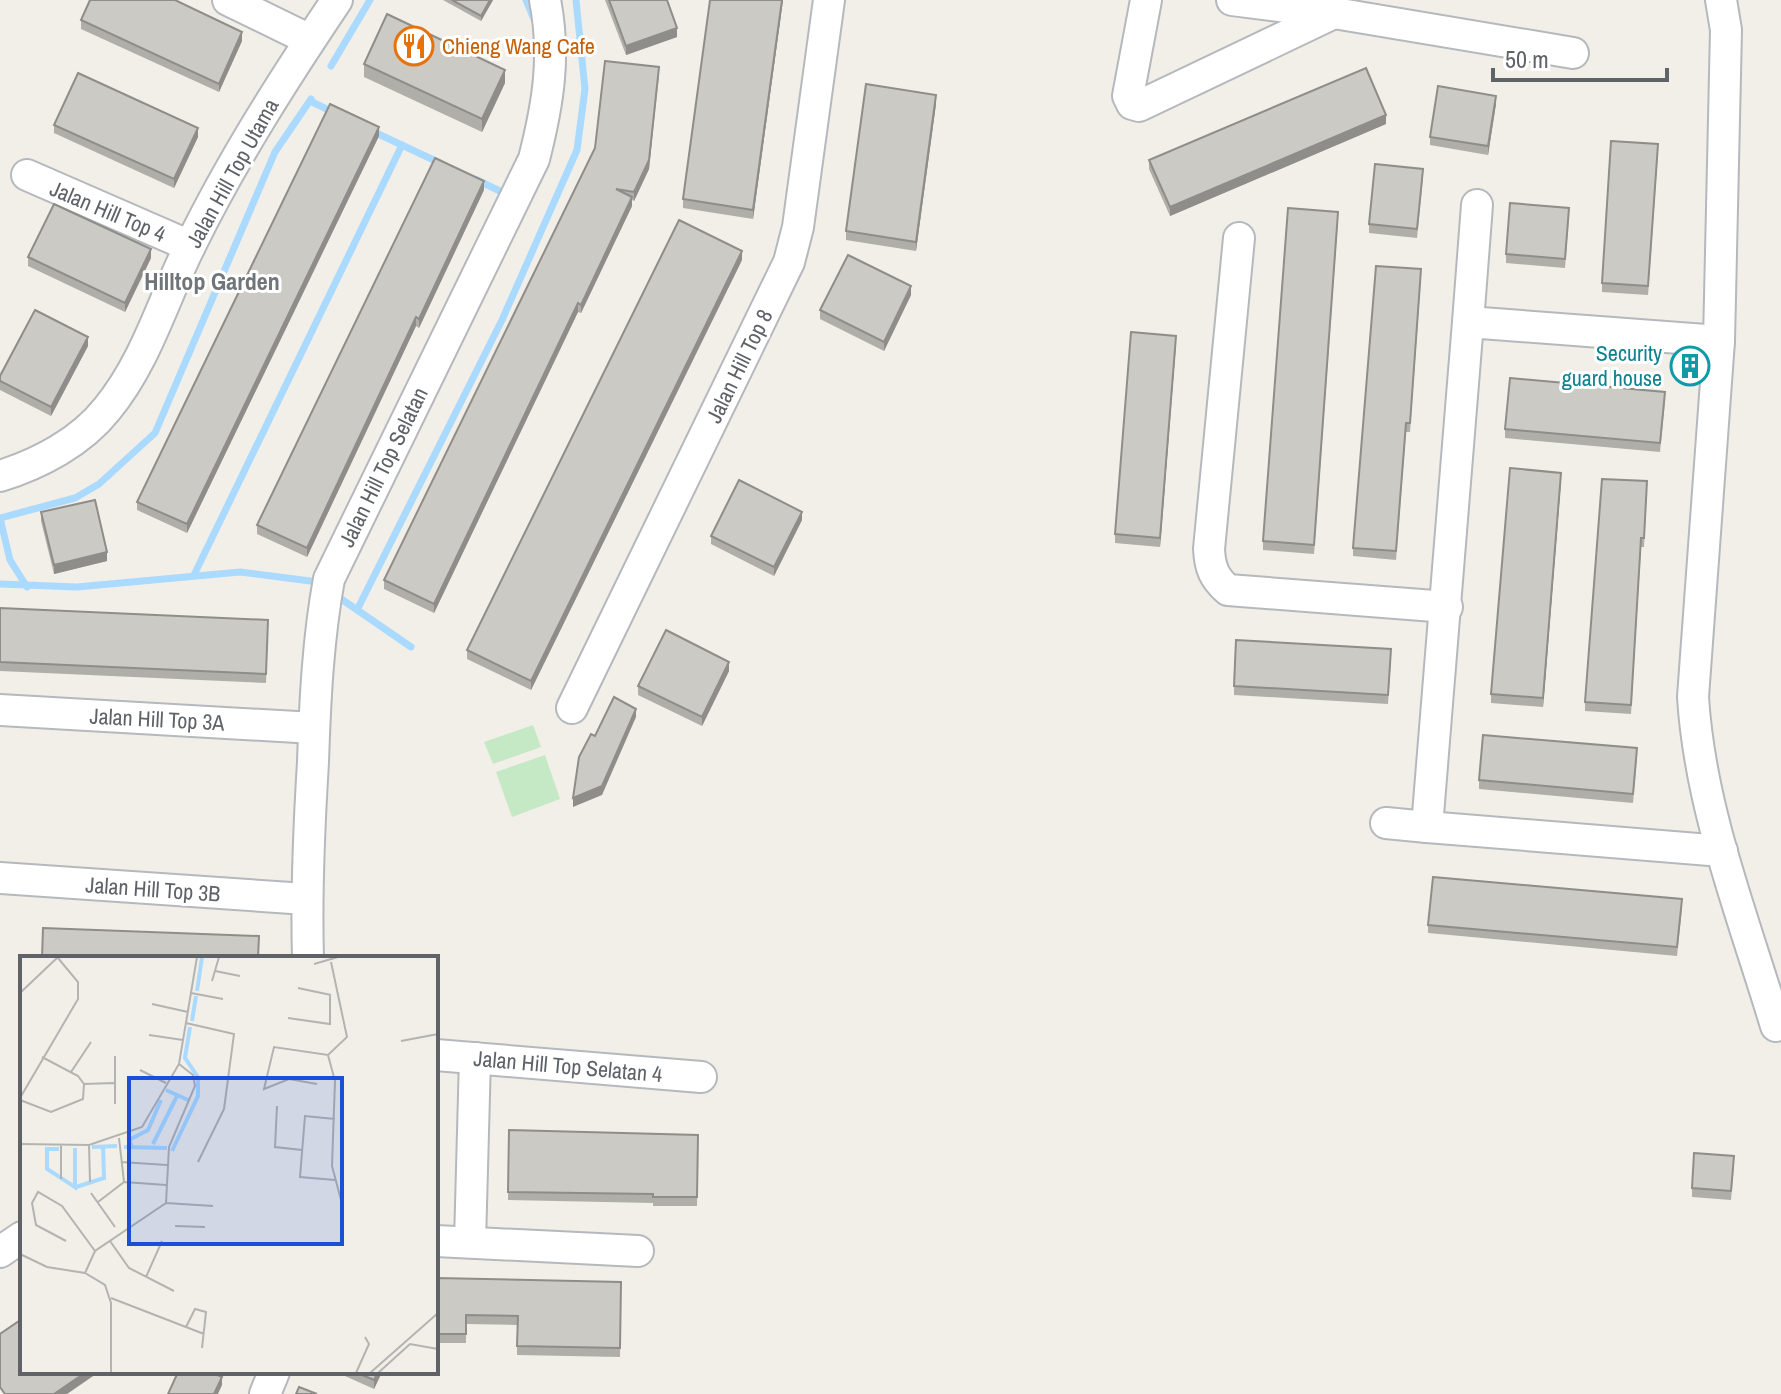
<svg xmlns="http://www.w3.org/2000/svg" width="1781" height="1394" viewBox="0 0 1781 1394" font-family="'Archivo Narrow',sans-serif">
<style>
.green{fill:#c5e8c5}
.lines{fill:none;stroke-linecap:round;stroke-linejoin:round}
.stream{stroke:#aadaff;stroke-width:7}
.minor-casing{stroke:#b5b8bc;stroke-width:34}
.minor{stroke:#fff;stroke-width:30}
.wall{fill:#afaea9}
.shaded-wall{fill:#8f8d8a}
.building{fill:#cccac5;stroke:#8f8d8a;stroke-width:2}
.labels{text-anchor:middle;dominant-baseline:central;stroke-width:6;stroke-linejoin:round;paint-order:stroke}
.food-label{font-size:22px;fill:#c56008;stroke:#fff;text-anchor:start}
.street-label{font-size:22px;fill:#5f6368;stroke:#fff}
.culture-label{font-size:22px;fill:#0d838f;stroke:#fff;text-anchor:end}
.neighbourhood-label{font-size:24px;font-weight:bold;fill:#70757a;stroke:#fff}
.inset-river{fill:none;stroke:#aadaff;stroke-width:4}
.inset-road{fill:none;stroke:#b3b3b1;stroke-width:2}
.view{fill:#1d4ed8;fill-opacity:0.15;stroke:#1d4ed8;stroke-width:4}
.inset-edge{fill:none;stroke:#5f6368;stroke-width:4}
</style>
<rect width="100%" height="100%" fill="#f1efe8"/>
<!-- green -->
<g class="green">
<polygon points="533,725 541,747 493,764 484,742"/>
<polygon points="545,755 560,799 512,817 496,772"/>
</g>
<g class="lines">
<!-- stream -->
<g class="stream">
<polyline points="526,0 533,17"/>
<polyline points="331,66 370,0"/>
<polyline points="310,101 335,113"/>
<polyline points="372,131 440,163"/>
<polyline points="477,180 506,194 505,197"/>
<polyline points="194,575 402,145"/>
<polyline points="0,584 77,587 240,572 318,582"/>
<polyline points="27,587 10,560 0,518 75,498 99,484 155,433 275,152 311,99"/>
<polyline points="334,594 411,647"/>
<polyline points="357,610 502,320 577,150 585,89 576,0"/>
</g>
<defs>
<g id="minor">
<polyline points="228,0 310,40"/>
<polyline points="1146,0 1128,96 1132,104 1139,106 1334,13 1573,53"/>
<polyline points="1232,0 1334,13"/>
<path d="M1721,0L1726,30L1719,341L1693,697C1700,810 1744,919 1776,1026"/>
<polyline points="27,175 190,246"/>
<path d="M1239,238L1209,549C1210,568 1214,578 1228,590L1447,607"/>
<polyline points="1468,322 1477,205"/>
<polyline points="1719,341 1468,322 1427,827 1722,851"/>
<path d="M0,476C39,464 81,442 107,409C146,362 163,300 190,246C232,160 284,79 337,0"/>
<polyline points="572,708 789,262 798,227 829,0"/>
<polyline points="0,710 314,728"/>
<polyline points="1386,823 1427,827"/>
<polyline points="0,878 306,899"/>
<path d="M308,958C306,892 309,827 313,762C315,701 318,639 329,579L534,159C548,104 556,56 545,0"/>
<polyline points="436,1055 701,1077"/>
<polyline points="436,1241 638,1251"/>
<polyline points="470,1242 475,1058"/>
<polyline points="0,1252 22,1237"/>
<polyline points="265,1394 274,1372"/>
</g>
</defs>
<!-- minor casing -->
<use href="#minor" class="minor-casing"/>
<!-- minor -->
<use href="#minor" class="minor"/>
</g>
<!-- wall -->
<g class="wall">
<polygon points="443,0 493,0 481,21"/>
<polygon points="605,0 667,0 677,37 626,55"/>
<polygon points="783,0 753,219 683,208 683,199"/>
<polygon points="81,20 242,41 219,92 81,29"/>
<polygon points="364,64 505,83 482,132 364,77"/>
<polygon points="659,76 649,169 634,201 632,200 632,206 581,313 578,312 434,613 384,589 384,580"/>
<polygon points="936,104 916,251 846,240 846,231"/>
<polygon points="1496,104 1488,155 1430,145 1430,137"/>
<polygon points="1386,124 1170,216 1149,169 1149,160"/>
<polygon points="54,125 198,137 174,188 54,133"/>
<polygon points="379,136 187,533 137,510 137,502"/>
<polygon points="1658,153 1648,295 1602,292 1602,283"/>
<polygon points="1423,178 1417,238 1369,233 1369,224"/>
<polygon points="484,190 419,328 416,326 307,557 257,534 257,525"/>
<polygon points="1569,217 1565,268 1506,263 1506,254"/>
<polygon points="1338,221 1314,554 1263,550 1263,541"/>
<polygon points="28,257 151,258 125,312 28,266"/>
<polygon points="742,260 531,690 467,659 467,650"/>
<polygon points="1421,278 1410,432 1406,432 1396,560 1353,556 1353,548"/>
<polygon points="911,295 884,351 820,319 820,310"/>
<polygon points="1176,344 1160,547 1115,543 1115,534"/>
<polygon points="88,346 51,416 0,390 0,376"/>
<polygon points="1665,401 1660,452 1505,438 1505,429"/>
<polygon points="1561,481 1543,707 1491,703 1491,694"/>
<polygon points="1647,490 1644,547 1641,547 1631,714 1585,711 1585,702"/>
<polygon points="41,512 107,561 54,574 41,521"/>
<polygon points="802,520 774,576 711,544 711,536"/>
<polygon points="0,608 268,620 266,683 0,671"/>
<polygon points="1391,658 1388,704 1234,695 1234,686"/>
<polygon points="729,671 702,726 638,695 638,686"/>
<polygon points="1637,757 1633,803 1479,789 1479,780"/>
<polygon points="1682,908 1677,956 1428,933 1428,925"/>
<polygon points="509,1130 698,1135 697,1206 653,1206 653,1203 508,1200"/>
<polygon points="1734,1165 1731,1200 1692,1197 1692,1188"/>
<polygon points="436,1278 621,1282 620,1357 517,1355 517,1325 466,1324 466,1343 436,1343"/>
<polygon points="336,1372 382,1372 374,1389"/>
</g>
<!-- shaded-wall -->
<g class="shaded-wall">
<polygon points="490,0 493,0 481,21 481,16"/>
<polygon points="782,0 783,0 753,219 753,210"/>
<polygon points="677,28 677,37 626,55 626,46"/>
<polygon points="242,32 242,41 219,92 219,84"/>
<polygon points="659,67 649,169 634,201 634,192"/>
<polygon points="505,70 505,83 482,132 482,119"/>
<polygon points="936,95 936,104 916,251 916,242"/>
<polygon points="1496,96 1496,104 1488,155 1488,146"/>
<polygon points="1386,115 1386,124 1170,216 1170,207"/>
<polygon points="379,127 379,136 187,533 187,524"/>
<polygon points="198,128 198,137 174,188 174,179"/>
<polygon points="484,181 484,190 419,328 419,319"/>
<polygon points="632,197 632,206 581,313 581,305"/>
<polygon points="151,249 151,258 125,312 125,303"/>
<polygon points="742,251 742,260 531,690 531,681"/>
<polygon points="911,286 911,295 884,351 884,342"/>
<polygon points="578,303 578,312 434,613 434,604"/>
<polygon points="416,317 416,326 307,557 307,548"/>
<polygon points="1176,336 1176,344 1160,547 1160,538"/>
<polygon points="88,337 88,346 51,416 51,407"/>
<polygon points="1561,473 1561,481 1543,707 1543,698"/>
<polygon points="802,512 802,520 774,576 774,567"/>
<polygon points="107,552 107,561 54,574 54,565"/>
<polygon points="729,662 729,671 702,726 702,717"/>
<polygon points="636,709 636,717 602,795 573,807 573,798"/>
<polygon points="86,1372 99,1372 67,1394 54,1394"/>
<polygon points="378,1372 382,1372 374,1389 374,1380"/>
<polygon points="222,1377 222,1385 218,1394 214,1394"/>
</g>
<!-- building -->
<g class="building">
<polygon points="90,0 175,0 242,32 219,84 81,20"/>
<polygon points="452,0 490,0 481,16"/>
<polygon points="609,0 667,0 677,28 626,46"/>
<polygon points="710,0 782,0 753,210 683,199"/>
<polygon points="387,14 505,70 482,119 364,64"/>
<polygon points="605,61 659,67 649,160 634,192 616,189 632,197 581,305 578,303 434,604 384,580 595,148"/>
<polygon points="1366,68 1386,115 1170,207 1149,160"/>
<polygon points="78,73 198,128 174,179 54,125"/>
<polygon points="866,84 936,95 916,242 846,231"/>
<polygon points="1438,86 1496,96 1488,146 1430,137"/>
<polygon points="330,104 379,127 187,524 137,502"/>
<polygon points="1611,141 1658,144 1648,286 1602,283"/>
<polygon points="435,158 484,181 419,319 416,317 307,548 257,525"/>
<polygon points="1375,164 1423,169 1417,229 1369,224"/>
<polygon points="1510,203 1569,208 1565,259 1506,254"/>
<polygon points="54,204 151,249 125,303 28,257"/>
<polygon points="1288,208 1338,212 1314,545 1263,541"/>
<polygon points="679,220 742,251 531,681 467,650"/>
<polygon points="848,255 911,286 884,342 820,310"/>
<polygon points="1376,266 1421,269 1410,423 1406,423 1396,551 1353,548"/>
<polygon points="35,310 88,337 51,407 0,381 0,376"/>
<polygon points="1131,332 1176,336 1160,538 1115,534"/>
<polygon points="1510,378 1665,392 1660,443 1505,429"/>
<polygon points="1510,468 1561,473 1543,698 1491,694"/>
<polygon points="1602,479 1647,481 1644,538 1641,538 1631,705 1585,702"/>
<polygon points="739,480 802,512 774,567 711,536"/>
<polygon points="95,500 107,552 54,565 41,512"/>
<polygon points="0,608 268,620 266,674 0,662"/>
<polygon points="666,630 729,662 702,717 638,686"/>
<polygon points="1236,640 1391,649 1388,695 1234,686"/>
<polygon points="614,697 636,709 602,786 573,798 579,757 591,734 595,736"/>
<polygon points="1483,735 1637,748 1633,794 1479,780"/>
<polygon points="1433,877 1682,899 1677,947 1428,925"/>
<polygon points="43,928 259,936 258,958 42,958"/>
<polygon points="509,1130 698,1135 697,1197 653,1197 653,1194 508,1192"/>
<polygon points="1694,1153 1734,1156 1731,1191 1692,1188"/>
<polygon points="436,1278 621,1282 620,1348 517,1346 518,1316 466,1315 466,1334 436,1334"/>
<polygon points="22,1319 22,1372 86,1372 54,1394 5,1394 0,1387 0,1334"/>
<polygon points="178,1372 211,1372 222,1377 214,1394 168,1394"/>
<polygon points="355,1372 378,1372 374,1380"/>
<polygon points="299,1387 317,1394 296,1394"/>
</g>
<!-- icons -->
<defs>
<symbol id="restaurant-ring" viewBox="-11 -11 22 22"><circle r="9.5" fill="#fff" stroke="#e8710a" stroke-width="1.5"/><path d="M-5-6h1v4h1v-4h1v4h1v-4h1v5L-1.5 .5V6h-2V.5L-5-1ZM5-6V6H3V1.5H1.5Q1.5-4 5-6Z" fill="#e8710a"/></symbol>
<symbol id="building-ring" viewBox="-11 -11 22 22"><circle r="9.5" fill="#fff" stroke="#0f9aa8" stroke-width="1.5"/><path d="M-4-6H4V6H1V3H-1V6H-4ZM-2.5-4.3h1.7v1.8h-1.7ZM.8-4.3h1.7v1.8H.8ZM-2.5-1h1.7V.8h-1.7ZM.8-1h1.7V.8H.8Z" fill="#0f9aa8"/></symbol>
</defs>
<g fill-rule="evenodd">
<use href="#restaurant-ring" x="392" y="24" width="44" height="44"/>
<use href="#building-ring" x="1668" y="344" width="44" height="44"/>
</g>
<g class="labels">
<!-- food labels -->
<g class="food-label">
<text x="442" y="46">Chieng Wang Cafe</text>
</g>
<!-- street labels -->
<g class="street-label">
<text transform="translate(232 173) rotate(-61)">Jalan Hill Top Utama</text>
<text transform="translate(108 211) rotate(23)">Jalan Hill Top 4</text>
<text transform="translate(739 366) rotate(-64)">Jalan Hill Top 8</text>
<text transform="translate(383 467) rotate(-64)">Jalan Hill Top Selatan</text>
<text transform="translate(157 719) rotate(3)">Jalan Hill Top 3A</text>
<text transform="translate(153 889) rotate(4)">Jalan Hill Top 3B</text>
<text transform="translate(568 1066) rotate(5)">Jalan Hill Top Selatan 4</text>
</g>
<!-- culture labels -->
<g class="culture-label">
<text x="1662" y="353">Security<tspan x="1662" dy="25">guard house</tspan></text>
</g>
<!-- neighbourhood labels -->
<g class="neighbourhood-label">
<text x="212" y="281">Hilltop Garden</text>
</g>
</g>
<!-- overview -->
<g transform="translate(20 956)">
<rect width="418" height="418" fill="#f1efe8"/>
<path class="inset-river" d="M177,35L182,1M172,65L176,40M146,134L168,144M133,188L157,140M72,191L97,190M104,191L147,192M112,191L109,184L128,174L141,144M39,193H27V213L55,231V192M152,195L178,140V121L165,102L170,71M56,231L84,222L83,189"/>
<path class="inset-road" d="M294,8L318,1M195,15L220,20M192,25L199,1M278,32L311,39M0,37L38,1M171,37L203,43M132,48L168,56M268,62L310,68V39M166,67L214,78L204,153L178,206M129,79L163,84M381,85L418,78M308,99L315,125L312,210L321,244M95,100V148M120,114L146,127M51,116L71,86M64,128L94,127M297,128L269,123L244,133L254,91L308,99L327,81L311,6M0,142L58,43V26L38,2M0,144L31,156L63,143L64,128L58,120L22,101M257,150L255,191L282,194M315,163L285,160L280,221L315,224M0,188L69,189L122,171L159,108L177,1M41,189V223M69,189L70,226M101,206L147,209M104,226L146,229M71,237L95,271M78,246L104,226L99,182M146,247L193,250M155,270L185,271M46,285L16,269L12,247L18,236L42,250L75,295M90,285L109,312L154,335M0,298L27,311L65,317L85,329L91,347V417M65,317L75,295L146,247L149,191L175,130L173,119L159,108M126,321L142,285M91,342L184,378M166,371L175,353L186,356L182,392M336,417L349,388L345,381M350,417L418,357M358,417L390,388L418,393"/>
<path class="view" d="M109,122H322V288H109Z"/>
<rect width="418" height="418" class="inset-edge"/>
</g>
<!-- scale -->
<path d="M1493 68v12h174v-12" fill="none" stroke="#5f6368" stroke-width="4"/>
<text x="1505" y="68" font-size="24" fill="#5f6368" stroke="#ffffff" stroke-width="6" paint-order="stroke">50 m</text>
</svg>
